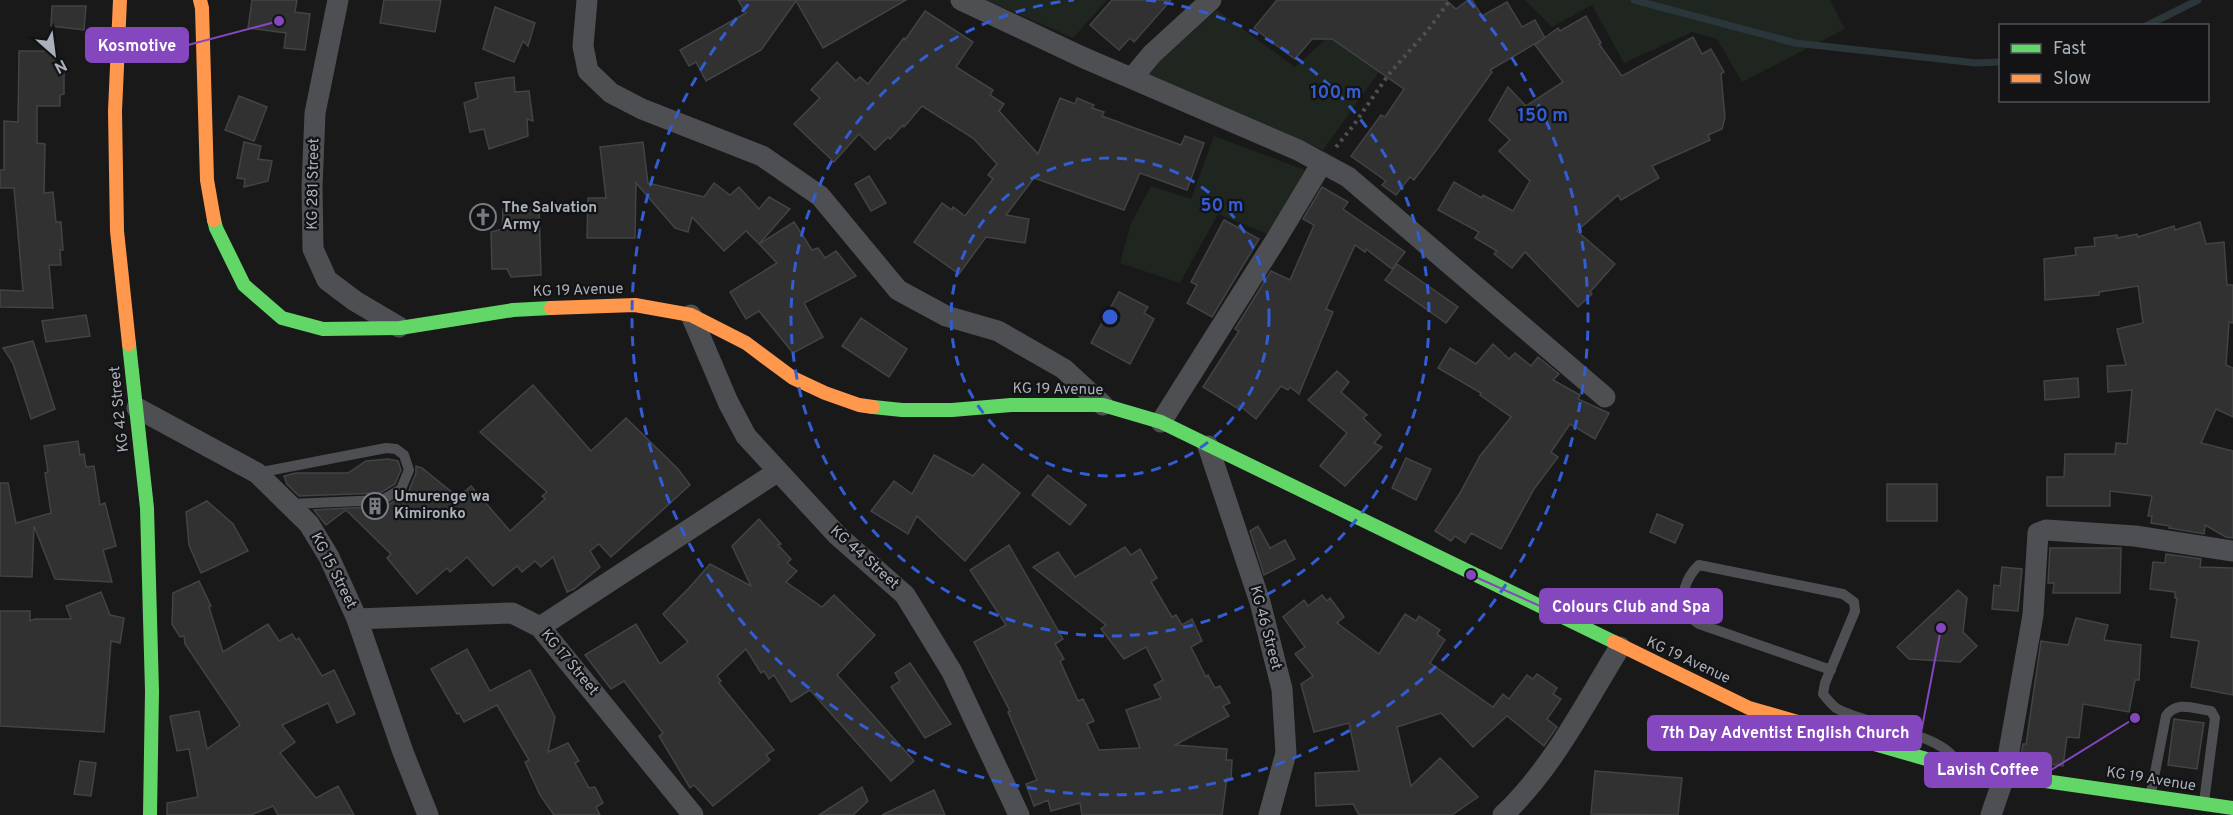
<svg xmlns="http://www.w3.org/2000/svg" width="2233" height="815" viewBox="0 0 2233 815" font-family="Overpass,sans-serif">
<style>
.green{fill:#1e261f}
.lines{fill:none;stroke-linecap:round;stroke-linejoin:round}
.stream{stroke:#2b363b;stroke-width:7}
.building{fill:#313131;stroke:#414345;stroke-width:1.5}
.path{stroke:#4f5054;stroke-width:4;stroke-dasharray:3 4.5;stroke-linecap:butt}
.lane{stroke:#4d4f52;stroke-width:10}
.street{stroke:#4d4f52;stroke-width:21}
.fast{stroke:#63d668;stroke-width:14}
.slow{stroke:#ff974d;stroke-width:14}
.ring{fill:none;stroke:#325dd4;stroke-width:3;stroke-dasharray:10 8}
.labels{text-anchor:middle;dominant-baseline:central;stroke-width:4.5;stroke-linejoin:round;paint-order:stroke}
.street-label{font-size:15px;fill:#aab1ba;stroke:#131315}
.poi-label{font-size:15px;font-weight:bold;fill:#aab1ba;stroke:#131315;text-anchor:start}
.centre{fill:#325dd4;stroke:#131315;stroke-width:3}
.ring-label{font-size:18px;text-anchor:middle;font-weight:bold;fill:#325dd4;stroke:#131315;stroke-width:4.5;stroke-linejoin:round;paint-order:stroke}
.leader{fill:none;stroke:#8447be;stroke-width:2}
.callout-dot{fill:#8447be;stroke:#131315;stroke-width:2}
.callout{fill:#8447be;stroke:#8447be;stroke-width:2}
.callout-label{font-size:16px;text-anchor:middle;font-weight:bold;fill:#fff}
</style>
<rect width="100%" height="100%" fill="#191919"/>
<!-- green -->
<g class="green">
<polygon points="986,0 1107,0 1073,38"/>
<polygon points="1525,0 1830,0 1845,29 1742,82 1717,39 1692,32 1624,63 1592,5 1552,27"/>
<polygon points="1217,10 1295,67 1328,37 1379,72 1323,150 1144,75"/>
<polygon points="1214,136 1305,170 1270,235 1218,214 1180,283 1120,263 1131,223 1151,186 1191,199"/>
</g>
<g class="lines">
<!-- stream -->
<g class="stream">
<polyline points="1634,0 1795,43 1976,63 2000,62"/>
<polyline points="2146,26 2198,0"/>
</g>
</g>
<!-- building -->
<g class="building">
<polygon points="252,0 297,0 295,12 310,14 305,50 284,48 286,33 248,28"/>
<polygon points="384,0 441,0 435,32 380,23"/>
<polygon points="738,0 906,0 823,48 796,1 761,50 706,81 696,62 689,66 680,50 746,13"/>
<polygon points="1112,0 1171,0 1134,42 1130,38 1119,50 1090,25"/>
<polygon points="1277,0 1446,0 1456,9 1468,0 1472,0 1482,16 1507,2 1522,27 1535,20 1545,38 1490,70 1492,72 1437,149 1414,180 1410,177 1396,195 1382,185 1386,181 1351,156 1381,115 1385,117 1404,89 1332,39 1312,39 1295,59 1277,46 1254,28"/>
<polygon points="52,6 86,6 84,30 51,26"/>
<polygon points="495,7 535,23 528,46 523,41 514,62 483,49"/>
<polygon points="925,11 973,42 956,67 993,90 990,95 1004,104 999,111 1038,154 1060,98 1075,104 1077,98 1094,105 1092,108 1104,112 1102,116 1181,145 1185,136 1204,143 1187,190 1140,173 1124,210 1034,178 1006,215 1029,219 1025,243 986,237 959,274 914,242 942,203 952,210 953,207 965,216 993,179 988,175 997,164 973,138 922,106 904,127 903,125 890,139 888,137 875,150 859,134 834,162 794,124 820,98 811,90 837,62 856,81 860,77 868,84 904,38 905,40"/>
<polygon points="1586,16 1601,43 1599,44 1622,76 1693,37 1702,54 1711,49 1724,72 1721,74 1725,118 1722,129 1708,135 1710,140 1652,166 1659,178 1621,200 1618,195 1577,231 1615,264 1590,292 1592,294 1578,307 1525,252 1512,268 1494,254 1497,251 1475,238 1479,232 1438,210 1454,182 1482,198 1483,195 1513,211 1530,181 1499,151 1510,140 1489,120 1508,87 1526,106 1563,82 1535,45 1558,28 1560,31"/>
<polygon points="19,51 56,51 56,65 64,65 64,94 60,95 60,106 37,106 37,143 45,144 44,193 53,192 56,222 61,222 63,250 60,250 61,265 49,265 53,308 0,307 0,290 23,291 14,188 0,188 0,170 4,170 4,121 18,122"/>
<polygon points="514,77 515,92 529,91 533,121 527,119 528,136 489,149 484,129 470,132 464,103 478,98 475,83"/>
<polygon points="239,96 267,107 254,141 225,130"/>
<polygon points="244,142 261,146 258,159 272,161 268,181 244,187 245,179 237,178"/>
<polygon points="643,142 648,183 704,197 714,183 730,195 739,187 759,209 769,197 790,209 759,244 746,231 724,251 692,217 688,232 675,228 636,183 635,238 587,238 588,198 606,198 600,147"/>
<polygon points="869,176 886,203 871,211 855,184"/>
<polygon points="1322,187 1348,202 1343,209 1405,252 1392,269 1366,249 1365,252 1355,245 1326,309 1333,312 1299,394 1290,387 1288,390 1281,386 1256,419 1239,405 1237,408 1203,387 1239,331 1235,329 1271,271 1290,280 1314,225 1303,219"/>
<polygon points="539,208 541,275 511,277 507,269 492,269 491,232 502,229 503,209"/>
<polygon points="1224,220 1259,239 1212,317 1187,303 1197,285 1191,282"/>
<polygon points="794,222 812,250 818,248 825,258 836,251 856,276 804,303 823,337 793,353 759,311 746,319 730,292 777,263 759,244"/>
<polygon points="2200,222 2206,244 2224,242 2227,285 2233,285 2233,323 2229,322 2226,365 2233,368 2233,417 2216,409 2201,443 2233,451 2233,538 2226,537 2205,525 2204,534 2169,528 2170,526 2151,523 2152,516 2148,516 2152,496 2110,491 2110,506 2047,506 2047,477 2064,477 2065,454 2115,454 2116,443 2127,444 2132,390 2108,392 2107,366 2126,365 2117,329 2143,323 2138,286 2099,292 2099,295 2045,300 2044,259 2076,255 2075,248 2095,246 2094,238 2117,235 2117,238 2137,234 2138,237 2174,226 2175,230"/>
<polygon points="1397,264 1458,307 1446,323 1385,280"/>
<polygon points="1119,292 1148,307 1144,313 1154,319 1130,364 1091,343"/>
<polygon points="86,315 90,336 46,342 42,321"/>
<polygon points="861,318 907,349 889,377 842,346"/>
<polygon points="33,341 55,409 31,419 13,363 3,348"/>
<polygon points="1493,344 1509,359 1515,353 1531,366 1538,357 1559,374 1553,380 1580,395 1578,399 1609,413 1595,439 1570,424 1551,452 1558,457 1534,489 1501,549 1471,533 1465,543 1455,536 1451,541 1435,531 1460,493 1480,456 1511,417 1480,395 1481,393 1438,368 1450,348 1476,364"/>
<polygon points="1337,371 1349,382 1341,392 1367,415 1363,418 1381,435 1374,443 1382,447 1345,486 1320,466 1347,433 1308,400"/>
<polygon points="2078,378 2079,397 2045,400 2044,381"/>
<polygon points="533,385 591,451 626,418 678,469 690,485 611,557 599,544 590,551 600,567 574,589 567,592 553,557 541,567 535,561 522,572 517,566 493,586 467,557 450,572 447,568 417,594 387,558 391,554 346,510 326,525 314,510 386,506 408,493 416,473 416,466 422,468 458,497 471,486 510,531 545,499 542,496 547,492 480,432"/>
<polygon points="78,441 80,455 84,454 86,467 94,466 100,505 105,503 116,546 103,550 112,582 55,579 34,526 32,577 0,576 0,483 8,483 16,523 51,513 45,473 48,472 44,446"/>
<polygon points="934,455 973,476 983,464 1020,493 965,561 917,516 908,534 871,511 894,481 912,494"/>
<polygon points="1406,458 1431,469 1416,500 1392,488"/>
<polygon points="388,459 398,461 401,470 395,484 380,493 299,496 287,484 284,476 296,473 348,473 366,461"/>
<polygon points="1048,475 1086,505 1070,525 1032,495"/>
<rect x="1887" y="484" width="50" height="37"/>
<polygon points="207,501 233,524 248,551 201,573 189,545 186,512"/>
<polygon points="1657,514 1683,525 1675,543 1650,532"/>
<polygon points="759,519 781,544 778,545 791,559 787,563 797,571 786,582 822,607 834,595 875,635 837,675 914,761 891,781 810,690 791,702 774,675 769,679 764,671 761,673 746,649 717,676 721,681 719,683 774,750 766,755 770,760 713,806 694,785 690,788 659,736 663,733 624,681 611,689 585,655 636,624 660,664 688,642 663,614 689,588 710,564 751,586 732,546"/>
<polygon points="1258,526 1270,548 1285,540 1295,559 1264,575 1250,531"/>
<polygon points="1009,545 1063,639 1055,644 1064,659 1060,661 1078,701 1083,699 1094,721 1087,724 1099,750 1140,748 1126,710 1161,698 1154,685 1163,680 1146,647 1124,659 1101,629 1106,625 1033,567 1058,552 1075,577 1125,547 1131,555 1140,549 1157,578 1151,582 1172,617 1176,615 1182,625 1192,619 1202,641 1191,647 1206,677 1208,675 1215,688 1220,686 1230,703 1223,706 1229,716 1175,745 1227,749 1226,760 1232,760 1231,779 1227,778 1222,815 1082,815 1080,803 1051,811 1048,800 1034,806 1026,784 1037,780 1008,712 1010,711 974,642 1006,625 970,570"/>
<polygon points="2050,548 2121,548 2120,593 2053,593 2054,583 2048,583"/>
<polygon points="2166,554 2201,559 2200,567 2233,568 2233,695 2191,687 2199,641 2171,637 2177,598 2175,598 2175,592 2150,589 2153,562 2165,563"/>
<polygon points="2002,567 2022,569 2018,611 1992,609 1994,585 2000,586"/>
<polygon points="199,581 211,606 209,607 223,652 268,624 279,641 292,634 296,640 299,638 322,676 334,670 355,714 337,723 328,703 282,725 295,742 280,753 316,798 338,786 354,815 278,815 273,806 251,815 167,815 167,803 198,797 189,749 177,751 170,716 199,711 207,749 240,725 185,644 184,636 180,637 172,624 173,593"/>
<polygon points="1958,590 1967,598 1963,632 1977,646 1960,662 1909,659 1897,647"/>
<polygon points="101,592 110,615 124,618 120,643 111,641 104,732 0,726 0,611 30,611 30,621 35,619 71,619 66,606"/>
<polygon points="1322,595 1327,601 1330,598 1344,617 1337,623 1379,654 1405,614 1416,621 1419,616 1440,630 1437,634 1445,640 1430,663 1493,707 1503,694 1509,699 1527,675 1533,679 1537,674 1557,688 1553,694 1561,699 1547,719 1557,727 1544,746 1507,716 1473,747 1441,713 1397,727 1411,786 1440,758 1478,797 1452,815 1359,815 1353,804 1316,806 1315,773 1359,771 1349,723 1314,732 1301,684 1313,676 1295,654 1305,647 1283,617 1304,600 1308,606"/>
<polygon points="2076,618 2108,625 2104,640 2141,645 2139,680 2135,680 2129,712 2083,704 2079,738 2067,737 2063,766 2020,760 2023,744 2026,744 2041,641 2068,645"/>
<polygon points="467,649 490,691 530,670 555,717 548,752 568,743 579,761 575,763 589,788 595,787 603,803 596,807 600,815 554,815 540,795 525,762 529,760 497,705 464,722 459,713 457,714 431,669"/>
<polygon points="910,663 951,724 925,738 891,687 900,681 895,673"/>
<polygon points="2174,719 2204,723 2197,769 2168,765"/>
<polygon points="80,761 96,763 91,796 74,794"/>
<polygon points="1595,771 1682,778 1678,815 1591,814"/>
<polygon points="862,787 868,801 853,815 819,815"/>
<polygon points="934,790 945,815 882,815"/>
</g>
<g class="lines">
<!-- path -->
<polyline class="path" points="1336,147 1353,126 1389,74 1428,30 1450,0"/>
<!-- lane -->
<g class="lane">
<polyline points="257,473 386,448 396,449 404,455 409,470 401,489 382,500 290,504"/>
<path d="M1831,670L1699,624C1695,621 1690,618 1687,614C1677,599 1687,576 1699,565L1843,594L1854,602L1855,611L1825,683L1823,694C1827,699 1832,705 1836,708C1864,724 1938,733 1955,759"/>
<path d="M2151,793L2166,716C2177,700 2194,709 2211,711L2215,718L2204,802"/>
</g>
<!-- street -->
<g class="street">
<polyline points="338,0 315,113 312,187 313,249 327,280 355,301 399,327"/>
<polyline points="587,0 583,46 588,71 611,93 642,109 762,156 820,196 898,290 946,316 998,331 1064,369 1103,405"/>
<polyline points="961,0 1082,57 1298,150 1348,177 1605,397"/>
<polyline points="1132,78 1152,54 1211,0"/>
<polyline points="691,315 728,402 746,436 837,535 905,595 952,672 1019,815"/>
<polyline points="137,408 257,473 309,524 329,557 357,619 403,752 428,815"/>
<polyline points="1161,422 1277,238 1322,163"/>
<polyline points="1208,446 1260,602 1282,689 1286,753 1269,815"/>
<polyline points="357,619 512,613 540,627 693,815"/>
<polyline points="540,627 777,472"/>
<path d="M1503,815C1553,768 1584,705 1620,647"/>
<polyline points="1991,815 2005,774 2033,615 2038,533 2046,530 2135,536 2233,551"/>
</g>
<!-- fast -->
<g class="fast">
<polyline points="214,220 216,228 244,285 282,318 323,329 400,328 513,310 551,308"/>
<polyline points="129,344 147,508 152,691 150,815"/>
<polyline points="873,407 902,410 952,410 1011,405 1103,405 1161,422 1614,642"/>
<polyline points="1850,737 1961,769 2233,808"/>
</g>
<!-- slow -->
<g class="slow">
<polyline points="120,0 115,111 117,231 129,344"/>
<polyline points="200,0 202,8 207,180 214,220"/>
<polyline points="551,308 635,305 691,315 746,343 793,378 825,393 859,405 873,407"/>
<polyline points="1614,642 1749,708 1850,737"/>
</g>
</g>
<!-- distance rings -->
<g class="ring">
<circle cx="1110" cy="317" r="159"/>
<path d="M1146 0A319 319 0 1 1 1074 0"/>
<path d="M1468 0A478 478 0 1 1 752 0"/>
</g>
<!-- icons -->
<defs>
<symbol id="church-ring" viewBox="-11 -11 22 22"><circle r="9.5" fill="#131315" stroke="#777c82" stroke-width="1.5"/><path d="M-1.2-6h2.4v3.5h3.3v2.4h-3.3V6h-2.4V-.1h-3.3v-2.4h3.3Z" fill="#777c82"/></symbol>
<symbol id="building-ring" viewBox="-11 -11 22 22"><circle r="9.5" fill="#131315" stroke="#777c82" stroke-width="1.5"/><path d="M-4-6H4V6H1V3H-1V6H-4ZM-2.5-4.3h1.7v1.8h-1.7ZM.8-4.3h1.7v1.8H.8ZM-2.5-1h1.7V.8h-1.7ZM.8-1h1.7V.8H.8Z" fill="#777c82"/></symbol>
</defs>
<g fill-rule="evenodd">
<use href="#church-ring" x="468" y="202" width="30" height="30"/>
<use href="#building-ring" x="360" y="491" width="30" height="30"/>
</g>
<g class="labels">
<!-- street labels -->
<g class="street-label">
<text transform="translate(314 184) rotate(-89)">KG 281 Street</text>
<text transform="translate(578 291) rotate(-2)">KG 19 Avenue</text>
<text transform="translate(1058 390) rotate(1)">KG 19 Avenue</text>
<text transform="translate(120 409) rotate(-96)">KG 42 Street</text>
<text transform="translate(864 558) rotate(42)">KG 44 Street</text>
<text transform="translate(333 571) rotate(63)">KG 15 Street</text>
<text transform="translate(1265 628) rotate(75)">KG 46 Street</text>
<text transform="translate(1688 661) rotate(25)">KG 19 Avenue</text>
<text transform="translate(569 663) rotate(50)">KG 17 Street</text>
<text transform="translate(2151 780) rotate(9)">KG 19 Avenue</text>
</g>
<!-- poi labels -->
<g class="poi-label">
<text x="502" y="208">The Salvation<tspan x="502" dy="17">Army</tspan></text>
<text x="394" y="497">Umurenge wa<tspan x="394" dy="17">Kimironko</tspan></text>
</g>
</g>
<circle cx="1110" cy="317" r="9" class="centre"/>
<g class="ring-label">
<text x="1336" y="98">100 m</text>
<text x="1543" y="121">150 m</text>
<text x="1222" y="211">50 m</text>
</g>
<!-- callouts -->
<path class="leader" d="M279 21L188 45M1471 575L1540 606M1941 628L1921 733M2135 718L2051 770"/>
<g class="callout-dot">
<circle cx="279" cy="21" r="6"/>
<circle cx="1471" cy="575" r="6"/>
<circle cx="1941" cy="628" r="6"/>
<circle cx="2135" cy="718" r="6"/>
</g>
<g class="callout">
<rect x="86" y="28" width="102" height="34" rx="6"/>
<rect x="1540" y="589" width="182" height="34" rx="6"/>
<rect x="1648" y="716" width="273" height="34" rx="6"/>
<rect x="1925" y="753" width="126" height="34" rx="6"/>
</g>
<g class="callout-label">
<text x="137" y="51">Kosmotive</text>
<text x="1631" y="612">Colours Club and Spa</text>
<text x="1785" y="738">7th Day Adventist English Church</text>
<text x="1988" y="775">Lavish Coffee</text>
</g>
<!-- legend -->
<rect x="1999" y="24" width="210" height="78" fill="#131315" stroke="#4f5257" stroke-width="1.5"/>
<rect x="2011" y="44" width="30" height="9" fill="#63d668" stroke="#4f5257" stroke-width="1.5"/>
<text x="2053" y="54" font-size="18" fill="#aab1ba">Fast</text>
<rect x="2011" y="74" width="30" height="9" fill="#ff974d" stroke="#4f5257" stroke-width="1.5"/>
<text x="2053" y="84" font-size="18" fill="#aab1ba">Slow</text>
<!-- north arrow -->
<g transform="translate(54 54) rotate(152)" stroke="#131315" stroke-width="4.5" paint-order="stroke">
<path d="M0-4.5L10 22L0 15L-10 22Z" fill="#aab1ba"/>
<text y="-9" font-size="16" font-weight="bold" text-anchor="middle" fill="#aab1ba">N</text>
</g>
</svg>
